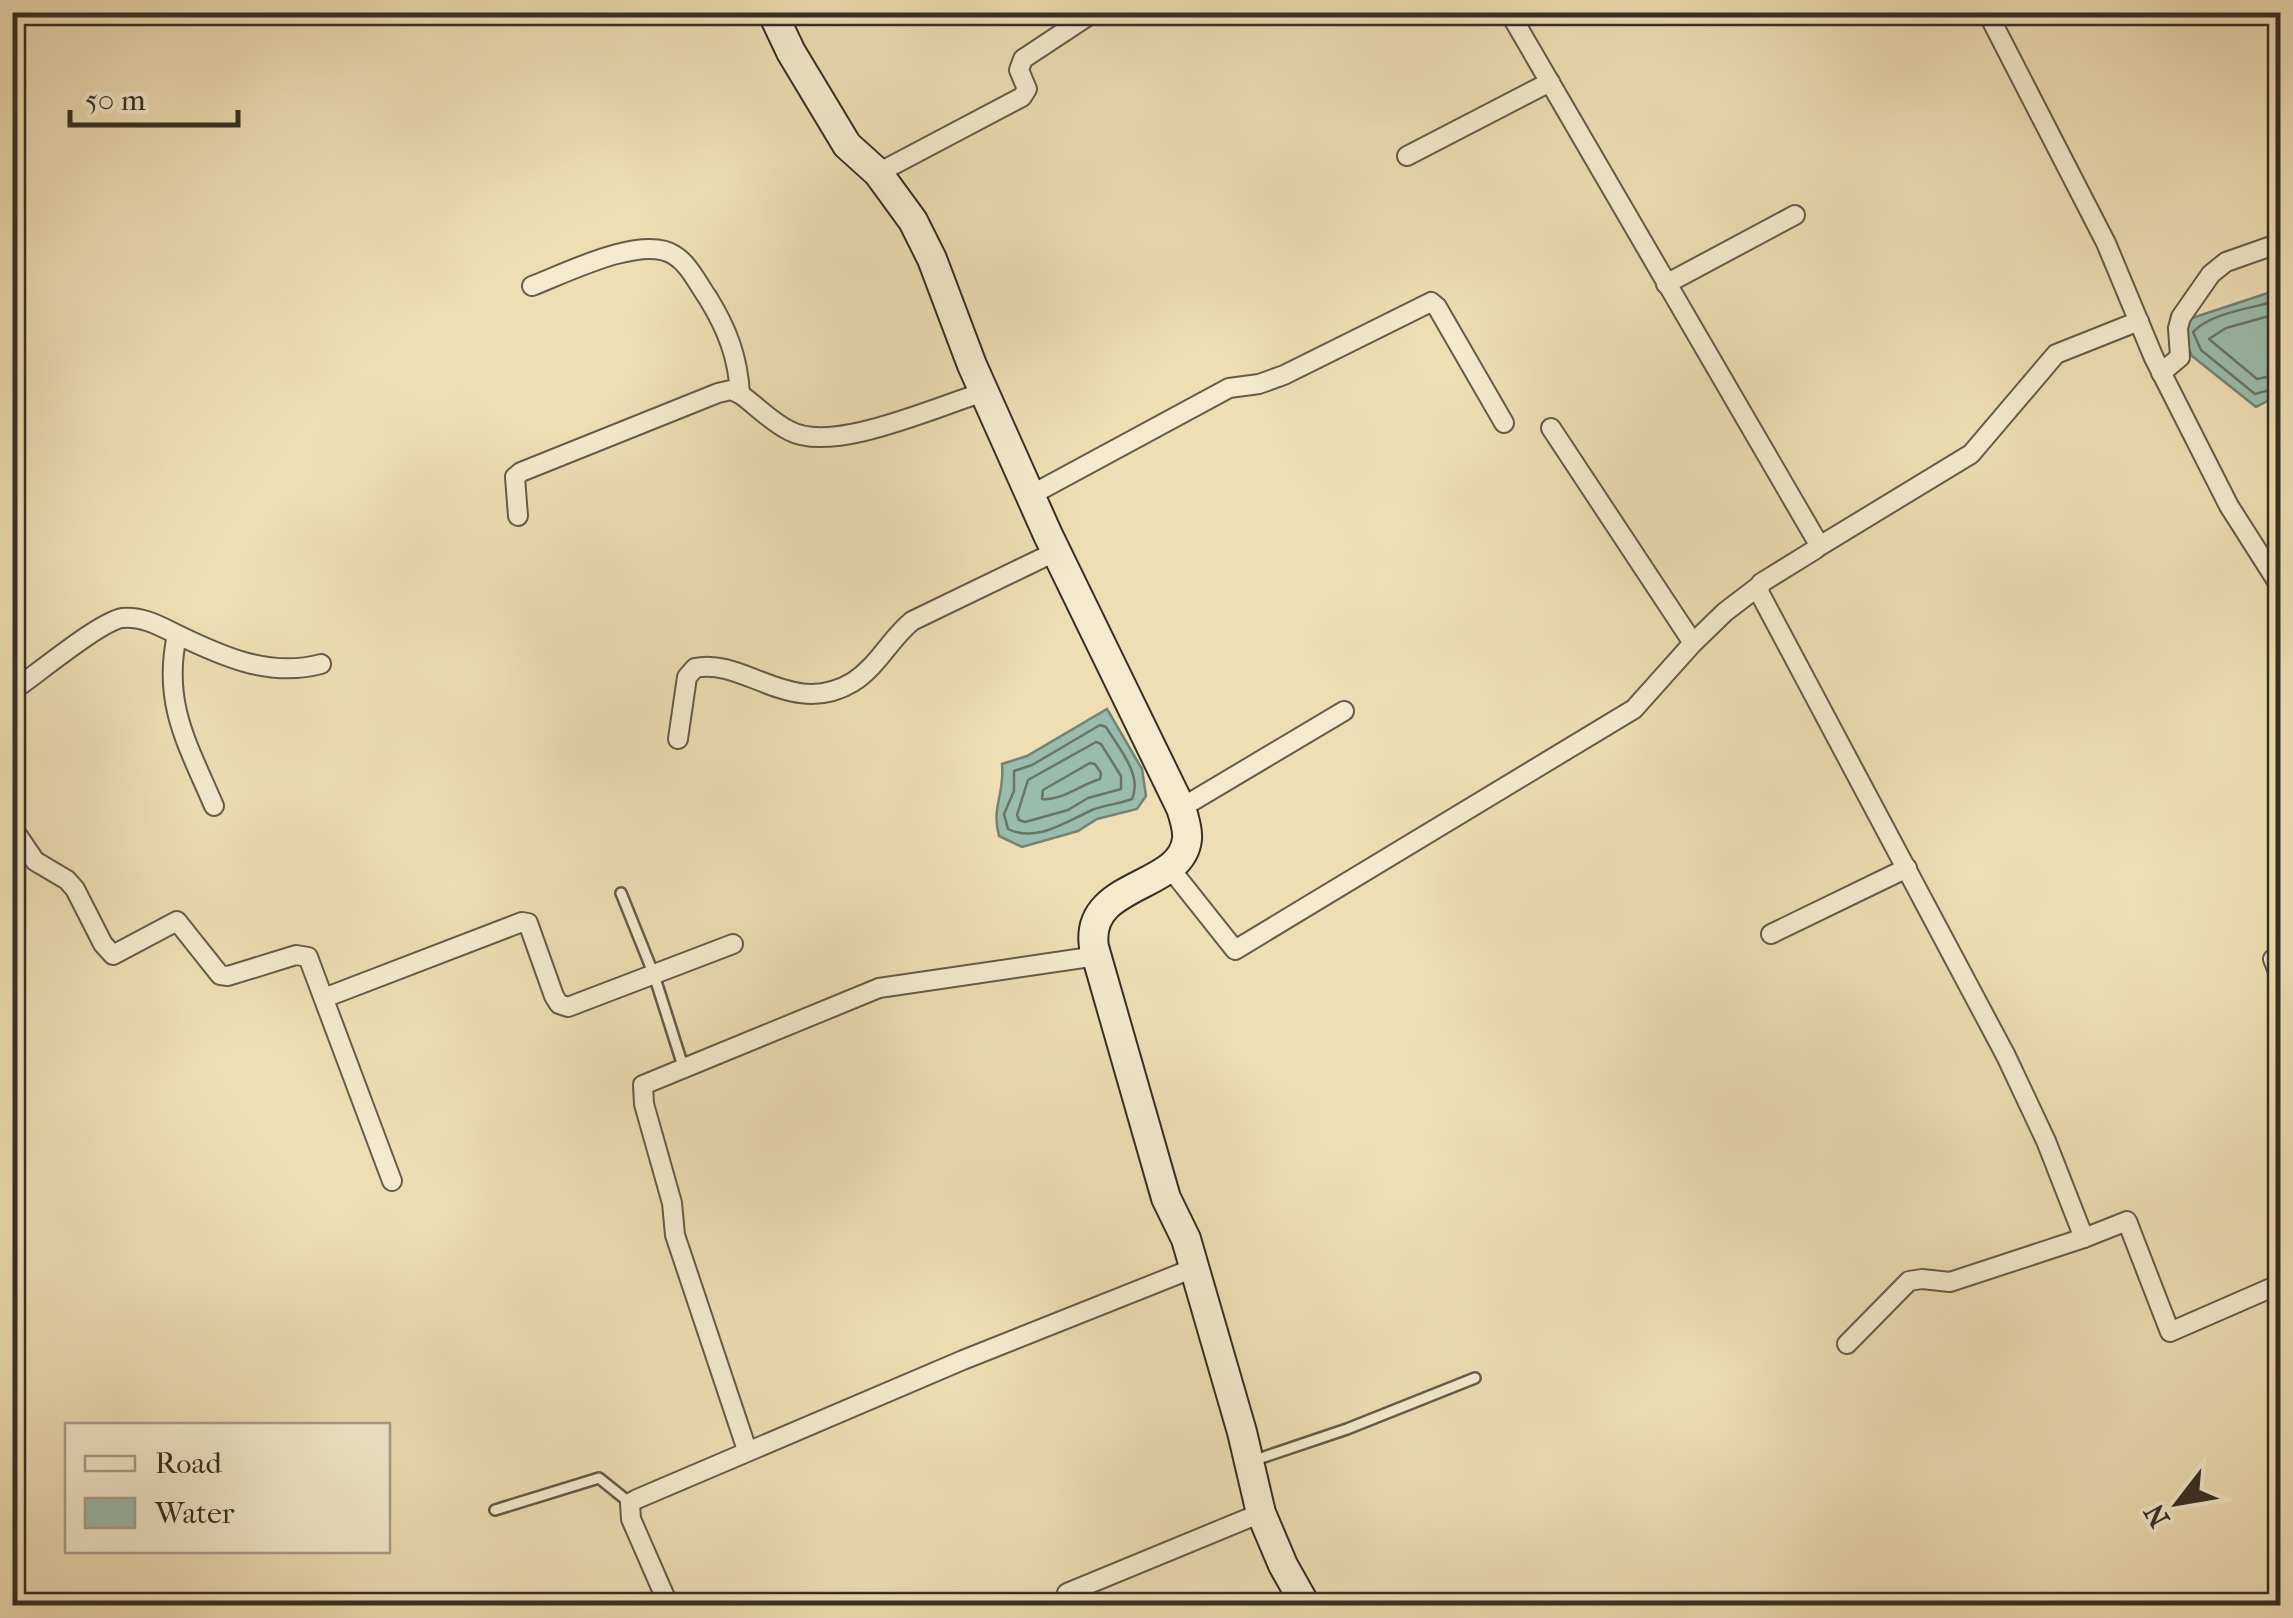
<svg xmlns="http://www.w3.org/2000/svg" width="2293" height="1618" viewBox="0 0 2293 1618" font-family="'IM FELL French Canon',serif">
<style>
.water{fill:#9abcac;stroke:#728476;stroke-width:2.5}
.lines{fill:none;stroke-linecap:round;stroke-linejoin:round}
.shore{stroke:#687668;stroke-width:2.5}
.service-casing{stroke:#655b49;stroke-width:14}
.minor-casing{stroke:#655b49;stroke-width:22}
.secondary-casing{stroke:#372f25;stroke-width:32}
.service{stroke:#f5eace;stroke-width:9}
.minor{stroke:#f5eace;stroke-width:18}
.secondary{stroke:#f5eace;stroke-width:28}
</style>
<rect width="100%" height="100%" fill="#efdeb4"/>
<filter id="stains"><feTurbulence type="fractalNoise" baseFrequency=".002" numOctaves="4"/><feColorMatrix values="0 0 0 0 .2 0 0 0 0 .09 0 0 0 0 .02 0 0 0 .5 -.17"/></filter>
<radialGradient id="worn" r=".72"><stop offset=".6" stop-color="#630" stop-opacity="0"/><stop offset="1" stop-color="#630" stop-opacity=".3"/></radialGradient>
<!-- water -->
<g class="water">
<polygon points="2280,289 2280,394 2256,407 2192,356 2181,332 2186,320"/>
<path d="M1107,709L1142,769L1146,796L1137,809L1097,819L1078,831L1022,847L999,836C991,806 1005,795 1002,764L1027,756Z"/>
</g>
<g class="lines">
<!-- shore -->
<g class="shore">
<path d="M2280,300C2254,308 2212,312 2193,332L2201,350L2255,394L2280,387"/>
<polyline points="2280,313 2226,328 2209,339 2257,379 2280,374"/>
<path d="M1100,725L1106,727C1118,747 1143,775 1132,799C1119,804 1104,805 1092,810C1066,822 1036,843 1008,829L1004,814L1014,791V771L1032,765Z"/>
<polygon points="1096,742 1101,744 1121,776 1121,789 1088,798 1068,810 1025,822 1019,820 1017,815 1028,780"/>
<path d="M1090,763L1095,764L1101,773L1100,779C1080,785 1061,801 1042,799L1043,790Z"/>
</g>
<defs>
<g id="service">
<polyline points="621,893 654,975 683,1066"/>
<polyline points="1252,1461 1347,1429 1475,1378"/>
<polyline points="495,1510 599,1478 630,1503"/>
</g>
<g id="minor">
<polyline points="1509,12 1818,543 1816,549 1761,583 1759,592 2006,1056 2046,1141 2084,1238 1950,1282 1922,1279 1909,1281 1847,1344"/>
<polyline points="1987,12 2106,243 2154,358 2229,506 2280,586"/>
<polyline points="1407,156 1550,82"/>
<polyline points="878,173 1022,97 1027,89 1019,70 1023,59 1094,12"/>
<polyline points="1666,284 1795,215"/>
<path d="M532,286C564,274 642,234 674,255C689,264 698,284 708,298C727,329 738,357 740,394"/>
<polyline points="2161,373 2180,357 2178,328 2181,317 2211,274 2226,262 2280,243"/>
<polyline points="1551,428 1693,643"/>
<polyline points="1031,495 1229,388 1259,384 1284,375 1431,302 1437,307 1504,423"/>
<path d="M518,516L515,477L521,472L718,393L731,390L740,394C757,406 771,422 790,431C833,454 938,406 984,392"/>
<polyline points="1818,547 1971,454 2056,354 2139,321"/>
<path d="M177,635C162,704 188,745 214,806"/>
<path d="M12,691C36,675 99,622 122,618C141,616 158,625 174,633C221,656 269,678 321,664"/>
<path d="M678,739L687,677L695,668C744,657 792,719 853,682C878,666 890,639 912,621L1057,551"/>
<polyline points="1181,808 1344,711"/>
<polyline points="12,827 35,861 67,880 75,889 103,944 113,955 177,921 220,975 228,976 296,955 308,957 392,1181"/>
<polyline points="1169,867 1235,950 1634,709 1693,643 1725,612 1759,586"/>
<polyline points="1771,934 1907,868"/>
<polyline points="2273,959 2280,977"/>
<polyline points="324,998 522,922 528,923 554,996 559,1004 568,1007 733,944"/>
<polyline points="2084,1238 2127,1221 2170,1332 2280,1284"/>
<polyline points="747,1450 675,1235 672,1203 644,1104 643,1085 879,988 1097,956"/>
<polyline points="1067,1593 1261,1513"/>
<polyline points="669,1606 631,1519 630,1503 637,1499 963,1360 1194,1268"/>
</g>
<path id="secondary" d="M772,12L791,52L847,145L878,173L913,221L932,259L972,365L1048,535L1181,808C1184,817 1188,829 1187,839C1182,890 1084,881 1094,947L1166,1198L1186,1239L1242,1432L1261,1513L1283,1565L1306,1606"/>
</defs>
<!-- service casing -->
<use href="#service" class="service-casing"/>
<!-- minor casing -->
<use href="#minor" class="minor-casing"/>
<!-- secondary casing -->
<use href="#secondary" class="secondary-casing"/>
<!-- service -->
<use href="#service" class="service"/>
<!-- minor -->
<use href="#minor" class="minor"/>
<!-- secondary -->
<use href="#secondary" class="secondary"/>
</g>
<!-- margin -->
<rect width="2293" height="1618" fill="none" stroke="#efdeb4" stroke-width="50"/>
<rect x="15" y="15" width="2263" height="1588" fill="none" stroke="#372f25" stroke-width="5"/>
<rect x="25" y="25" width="2243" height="1568" fill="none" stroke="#372f25" stroke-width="2.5"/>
<!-- legend -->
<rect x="65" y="1423" width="325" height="130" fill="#f5eace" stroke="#a99f8a" stroke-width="2.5"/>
<rect x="85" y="1456" width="50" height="15" fill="#f5eace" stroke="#a99f8a" stroke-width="2.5"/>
<text x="155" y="1473" font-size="30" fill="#372f25">Road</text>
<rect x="85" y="1498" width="50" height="30" fill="#9abcac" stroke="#a99f8a" stroke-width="2.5"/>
<text x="155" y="1523" font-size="30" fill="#372f25">Water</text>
<!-- north arrow -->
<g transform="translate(2178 1503) rotate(239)" stroke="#f5eace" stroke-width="8" paint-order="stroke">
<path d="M0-8L18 38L0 25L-18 38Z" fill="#372f25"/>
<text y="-15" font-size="28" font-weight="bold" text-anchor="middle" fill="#372f25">N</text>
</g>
<!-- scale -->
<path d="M70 110v15h168v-15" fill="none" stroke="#372f25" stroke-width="5"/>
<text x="85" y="110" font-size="30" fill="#372f25" stroke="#f5eace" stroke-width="8" paint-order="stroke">50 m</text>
<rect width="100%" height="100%" filter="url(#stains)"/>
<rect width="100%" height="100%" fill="url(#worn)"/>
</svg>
